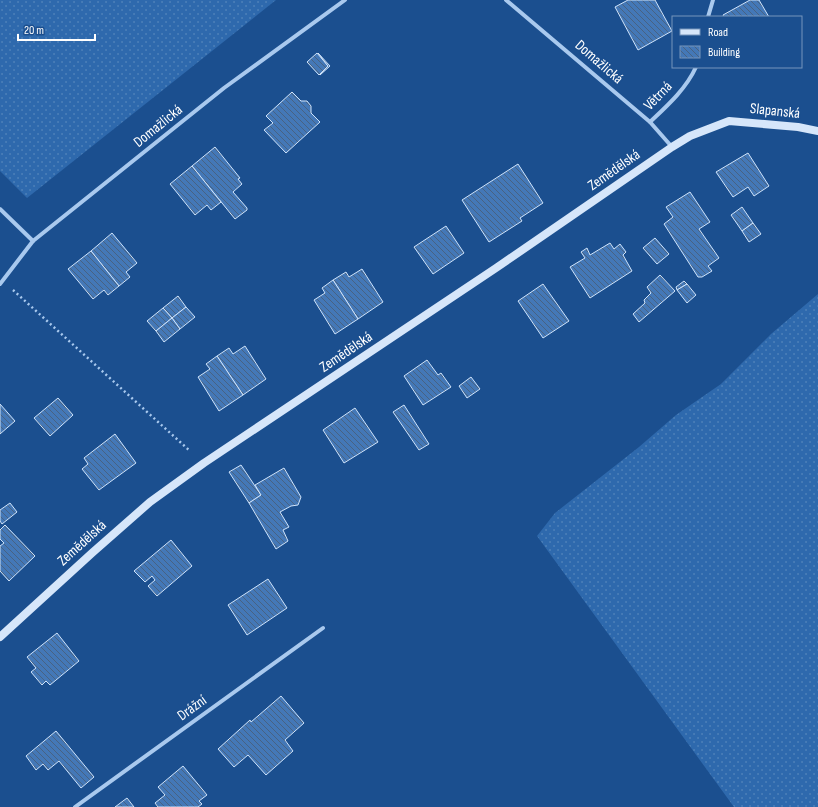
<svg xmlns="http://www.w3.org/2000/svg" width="818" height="807" viewBox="0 0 818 807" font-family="'Sofia Sans Condensed',sans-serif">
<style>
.grass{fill:url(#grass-dots)}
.building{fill:url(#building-back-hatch);stroke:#cfe3fa}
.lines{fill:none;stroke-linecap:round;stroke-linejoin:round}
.path{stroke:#a9c9ee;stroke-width:2.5;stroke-dasharray:2 3;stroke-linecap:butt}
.street{stroke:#a9c9ee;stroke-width:4}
.secondary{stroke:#d6e6fa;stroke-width:8}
.labels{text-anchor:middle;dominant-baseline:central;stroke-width:3;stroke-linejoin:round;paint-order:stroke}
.street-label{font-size:15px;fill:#fff;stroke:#1b4f8f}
</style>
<defs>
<pattern id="grass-dots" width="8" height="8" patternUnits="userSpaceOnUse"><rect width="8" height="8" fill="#2e69ad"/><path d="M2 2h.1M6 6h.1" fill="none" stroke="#4d80b9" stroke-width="1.8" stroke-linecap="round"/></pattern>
<pattern id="building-back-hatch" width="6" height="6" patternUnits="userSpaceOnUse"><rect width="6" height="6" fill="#4478b7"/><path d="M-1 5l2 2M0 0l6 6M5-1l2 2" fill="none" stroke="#486282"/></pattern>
</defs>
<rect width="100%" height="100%" fill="#1b4f8f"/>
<!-- grass -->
<g class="grass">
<polygon points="0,0 276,0 27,198 0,171"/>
<polygon points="818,294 818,807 734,807 537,536 555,513 639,447 676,415 721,384 771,334"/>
</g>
<!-- building -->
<g class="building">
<polygon points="628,0 655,0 672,31 638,50 615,7"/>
<polygon points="750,0 759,0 769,17 724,17 723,15"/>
<polygon points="317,53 328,66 319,75 307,62"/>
<polygon points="318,53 330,66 320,75 328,66"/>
<polygon points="292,92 301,101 307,101 311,106 311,113 320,122 286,153 264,130 273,123 266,116"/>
<polygon points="215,147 240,178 238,179 242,184 233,192 247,208 247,210 235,219 192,166"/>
<polygon points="748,153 769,186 754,196 748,187 733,197 716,172"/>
<polygon points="518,164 543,203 520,218 522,221 489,242 462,200"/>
<polygon points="192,166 221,202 211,210 207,205 195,215 170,184"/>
<polygon points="690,192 710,222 699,229 719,258 708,266 712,271 702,277 698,277 664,224 673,217 666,207"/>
<polygon points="742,207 753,223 742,231 731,215"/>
<polygon points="753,223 761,234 749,242 742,231"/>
<polygon points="446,226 464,253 433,274 414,247"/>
<polygon points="112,233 137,263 126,272 130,277 119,286 91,251"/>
<polygon points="655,238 669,254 657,264 643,248"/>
<polygon points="610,243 614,249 620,244 626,252 623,255 632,271 590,298 570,267 585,258 581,252 587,248 590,255"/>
<polygon points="91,251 119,286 108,295 104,290 93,299 68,269"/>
<polygon points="362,269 383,302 358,319 333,280 346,272 349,277"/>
<polygon points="660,275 675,291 639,322 633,314 645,303 644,300 651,293 647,287"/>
<polygon points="333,280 358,319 335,334 314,300 325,293 322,288"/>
<polygon points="684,281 687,284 677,290 676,287"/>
<polygon points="543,284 569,321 543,338 518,301"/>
<polygon points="687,284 696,295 687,303 677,290"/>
<polygon points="178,296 186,307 172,318 163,308"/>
<polygon points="186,307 195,317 180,329 172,318"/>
<polygon points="163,308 172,318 156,331 147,321"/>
<polygon points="172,318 180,329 164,342 156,331"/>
<polygon points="245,346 266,379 243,395 217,356 229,348 233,354"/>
<polygon points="217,356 243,395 219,411 198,377 210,369 206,364"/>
<polygon points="427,360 438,375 441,373 451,387 423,405 404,376"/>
<polygon points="471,377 480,389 467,398 459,386"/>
<polygon points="58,398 73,415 50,436 34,418"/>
<polygon points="0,404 15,421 0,434"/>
<polygon points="404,405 429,444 419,450 393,412"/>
<polygon points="355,408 378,442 344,463 323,430"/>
<polygon points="115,434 136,463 99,490 82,469 88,464 84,458"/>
<polygon points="241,465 261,495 249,503 229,472"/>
<polygon points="284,468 301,497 298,505 291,506 280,512 289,527 283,530 288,541 276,549 249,503 261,495 255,485"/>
<polygon points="10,503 17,512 2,524 0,521 0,510"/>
<polygon points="5,525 35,556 9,581 0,571 0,546 4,543 0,539 0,530"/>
<polygon points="171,540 192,566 157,596 148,586 155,580 152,576 145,582 134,571"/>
<polygon points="268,579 287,608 247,635 228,605"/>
<polygon points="57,633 79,661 50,685 46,681 42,685 31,672 36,668 27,657"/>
<polygon points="281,696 304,723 285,740 293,751 266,775 248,755 234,767 218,749 250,720 251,722"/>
<polygon points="56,731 94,777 81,788 59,761 48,770 43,764 36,770 26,756"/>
<polygon points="183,766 207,795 199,801 202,804 198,807 158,807 155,803 165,795 158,787"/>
<polygon points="127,798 134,807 115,807"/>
</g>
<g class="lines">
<!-- path -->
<polyline class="path" points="13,290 190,451"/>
<!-- street -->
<g class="street">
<polyline points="506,0 650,122 672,147"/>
<polyline points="708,17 713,0"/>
<path d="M650,122C667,106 686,89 696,67"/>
<polyline points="0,209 33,241"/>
<polyline points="0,284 33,241 224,88 345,0"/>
<polyline points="75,807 323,628"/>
</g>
<!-- secondary -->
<polyline class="secondary" points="0,637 92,553 150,502 204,463 496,268 672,147 690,136 729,121 798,127 818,131"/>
</g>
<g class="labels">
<!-- street labels -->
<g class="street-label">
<text transform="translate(599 62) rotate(41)">Domažlická</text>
<text transform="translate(658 96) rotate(-46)">Větrná</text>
<text transform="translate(775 111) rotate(6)">Slapanská</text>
<text transform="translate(158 126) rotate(-39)">Domažlická</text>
<text transform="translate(614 170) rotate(-35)">Zemědělská</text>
<text transform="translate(346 352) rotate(-34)">Zemědělská</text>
<text transform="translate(82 543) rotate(-42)">Zemědělská</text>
<text transform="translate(192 708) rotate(-36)">Drážní</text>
</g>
</g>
<!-- legend -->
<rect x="672" y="16" width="130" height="52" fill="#1b4f8f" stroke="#7695bc"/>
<rect x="680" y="29" width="20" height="6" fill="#d6e6fa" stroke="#7695bc"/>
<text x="708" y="36" font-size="12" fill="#ffffff">Road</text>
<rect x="680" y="46" width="20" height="12" fill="url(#building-back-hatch)" stroke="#7695bc"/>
<text x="708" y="56" font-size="12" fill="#ffffff">Building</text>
<!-- scale -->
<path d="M18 34v6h77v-6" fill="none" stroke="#ffffff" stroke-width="2"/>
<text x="24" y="34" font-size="12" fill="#ffffff" stroke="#1b4f8f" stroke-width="3" paint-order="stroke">20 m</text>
</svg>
